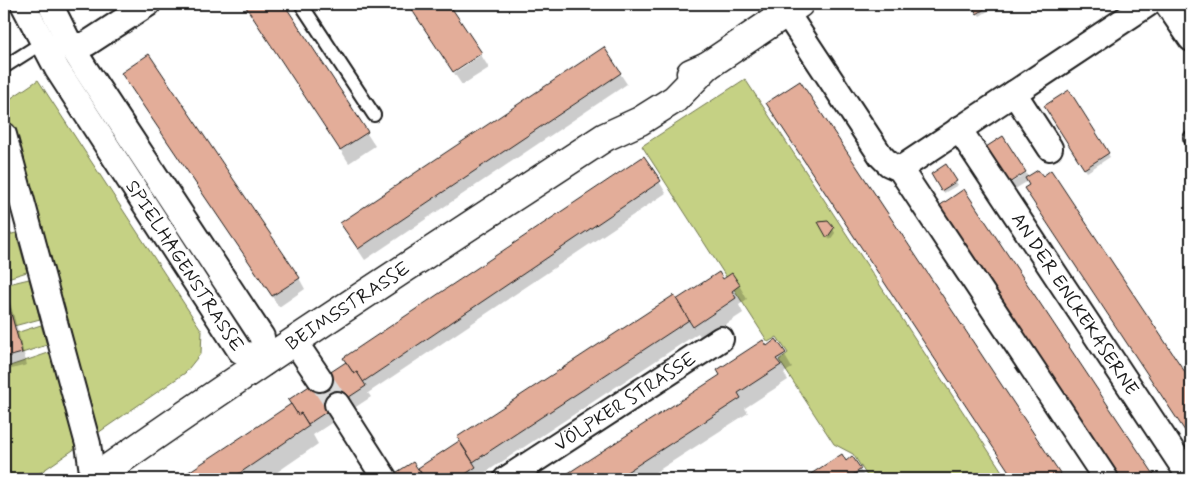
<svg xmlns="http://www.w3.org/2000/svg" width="1195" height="483" viewBox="0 0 1195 483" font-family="Mynerve,sans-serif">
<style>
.green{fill:#c5d184;stroke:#707650}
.shadow{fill:#0003}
.building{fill:#e3ad99;stroke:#1c1c1c}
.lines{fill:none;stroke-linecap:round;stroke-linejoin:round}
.minor-tunnel{stroke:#ddd;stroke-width:24;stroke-dasharray:24 12;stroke-linecap:butt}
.service-casing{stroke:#1c1c1c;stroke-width:16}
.minor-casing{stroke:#1c1c1c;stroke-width:28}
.tertiary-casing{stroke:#1c1c1c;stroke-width:31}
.service{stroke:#fff;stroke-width:12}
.minor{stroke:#fff;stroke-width:24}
.tertiary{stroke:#fff;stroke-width:28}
.labels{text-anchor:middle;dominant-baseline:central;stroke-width:5;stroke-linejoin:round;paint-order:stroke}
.street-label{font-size:19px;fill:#1c1c1c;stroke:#fff}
</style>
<rect width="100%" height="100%" fill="#fff"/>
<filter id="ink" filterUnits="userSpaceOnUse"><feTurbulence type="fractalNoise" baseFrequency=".02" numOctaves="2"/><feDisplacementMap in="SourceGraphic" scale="10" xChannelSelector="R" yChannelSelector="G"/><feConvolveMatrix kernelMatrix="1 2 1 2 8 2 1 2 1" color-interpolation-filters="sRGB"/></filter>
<g filter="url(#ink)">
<!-- green -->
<g class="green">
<polygon points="745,79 1007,479 869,479 853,454 834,444 779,360 788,353 777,337 768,342 642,146"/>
<polygon points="38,80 202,331 201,353 185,373 31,479 14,479 4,464 4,368 69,346 4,142 4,103"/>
<polygon points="16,233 27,272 4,279 4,236"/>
<polygon points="29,279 40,319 14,326 4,285"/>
<polygon points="41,325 47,345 22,353 16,333"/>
</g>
<!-- shadow -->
<g class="shadow">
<polygon points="245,4 282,4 375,146 349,163"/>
<polygon points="676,4 685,4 679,8"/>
<polygon points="972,4 999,4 980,16"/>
<polygon points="4,45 10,54 4,58"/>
<polygon points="604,49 627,84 365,260 348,235"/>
<polygon points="481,55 489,68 462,85 454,73"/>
<polygon points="129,84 299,278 305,289 279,307"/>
<polygon points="1068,92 1110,157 1087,172 1045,107"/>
<polygon points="644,157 666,193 368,393 371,397 313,435 318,444 267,479 180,479 292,404 348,363"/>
<polygon points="946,166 958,185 944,193 932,175"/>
<polygon points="1051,172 1191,383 1191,439 1028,192 1031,185 1028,181 1015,189 1011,183 1026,173 1028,178 1042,178"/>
<polygon points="820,223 833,229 835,233 830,240"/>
<polygon points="4,279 27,365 4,371"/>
<polygon points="723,280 739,285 747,299 739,305 743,313 702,340 698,333 480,476 482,479 389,479 417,470 676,302"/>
<polygon points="776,341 792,368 784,373 788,380 745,408 748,413 645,479 562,479"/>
<polygon points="841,456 846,462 852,458 866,479 805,479"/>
</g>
<!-- building -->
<g class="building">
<polygon points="244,4 284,4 368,132 340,150"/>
<polygon points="408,4 449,4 482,53 453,72"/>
<polygon points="971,4 992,4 977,14"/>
<polygon points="604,47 621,73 358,249 340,223"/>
<polygon points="149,54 300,278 272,296 121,73"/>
<polygon points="800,81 1064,479 1014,479 766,103"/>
<polygon points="1069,90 1109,153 1084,169 1044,106"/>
<polygon points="1003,136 1026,172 1009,183 986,147"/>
<polygon points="644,156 661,181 363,382 357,372 354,374 343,358"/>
<polygon points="946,164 957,181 941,191 931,174"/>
<polygon points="1038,170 1043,176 1051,170 1191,381 1191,440 1024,188 1029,185 1025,178"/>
<polygon points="964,189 1157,479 1120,479 939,206"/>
<polygon points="828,221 834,228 827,238 818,222"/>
<polygon points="719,272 723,279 732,273 740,285 732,291 736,298 693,327 676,300"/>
<polygon points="4,288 22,353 4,358"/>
<polygon points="674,295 689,320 473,462 457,437"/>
<polygon points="776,339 786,353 776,359 781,365 738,393 741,398 616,479 559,479 720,375 717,370 763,340 767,346"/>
<polygon points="346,362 354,374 357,372 366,386 308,424 301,413 298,415 288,400"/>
<polygon points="291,404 298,415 301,413 309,426 231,479 178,479"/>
<polygon points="459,441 476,467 458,479 425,479 418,468"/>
<polygon points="842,454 846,461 852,456 861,469 853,475 856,479 803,479"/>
<polygon points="413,462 425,479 386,479"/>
</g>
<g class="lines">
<!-- minor-tunnel -->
<polyline class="minor-tunnel" points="320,379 337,404"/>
<defs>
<g id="service">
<polyline points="301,4 374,115"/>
<polyline points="4,67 34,48 43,45"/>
<polyline points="1190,138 1191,137"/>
</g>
<g id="minor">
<path id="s1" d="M23,4L57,69L240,351L264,363"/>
<polyline points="50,4 71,46 86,70 258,331 262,337 264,363"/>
<polyline points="1167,4 1191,39"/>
<polyline points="786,12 881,156 889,164 900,169 1106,479"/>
<polyline points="58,45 82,45 88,43 148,4"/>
<polyline points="1014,93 1050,148"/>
<path id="s2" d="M959,129L1191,479"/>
<polyline points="4,135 88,444 93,479"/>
<polyline points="900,169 1148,4"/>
<polyline points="295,342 320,379"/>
<polyline points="337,404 385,479"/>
<path id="s3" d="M506,479L721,339"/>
</g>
<g id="tertiary">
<polyline points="691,73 707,66 799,4"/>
<path id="s4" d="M93,479C260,361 433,250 605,137L640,121L675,99L707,66"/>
</g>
</defs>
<!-- service casing -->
<use href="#service" class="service-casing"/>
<!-- minor casing -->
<use href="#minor" class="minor-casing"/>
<!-- tertiary casing -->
<use href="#tertiary" class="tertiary-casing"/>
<!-- service -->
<use href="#service" class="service"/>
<!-- minor -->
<use href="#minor" class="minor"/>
<!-- tertiary -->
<use href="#tertiary" class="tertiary"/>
</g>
</g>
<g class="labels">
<!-- street labels -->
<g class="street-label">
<text stroke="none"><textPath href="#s1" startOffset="308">SPIELHAGENSTRASSE</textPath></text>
<text stroke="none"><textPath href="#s2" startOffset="210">AN DER ENCKEKASERNE</textPath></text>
<text stroke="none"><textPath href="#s4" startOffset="308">BEIMSSTRASSE</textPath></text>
<text stroke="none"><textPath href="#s3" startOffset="142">VÖLPKER STRASSE</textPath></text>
</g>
</g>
<!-- margin -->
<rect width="1195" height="483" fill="none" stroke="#fff" stroke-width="20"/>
<rect x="10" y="10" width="1175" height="463" fill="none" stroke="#1c1c1c" stroke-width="2" filter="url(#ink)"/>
</svg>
